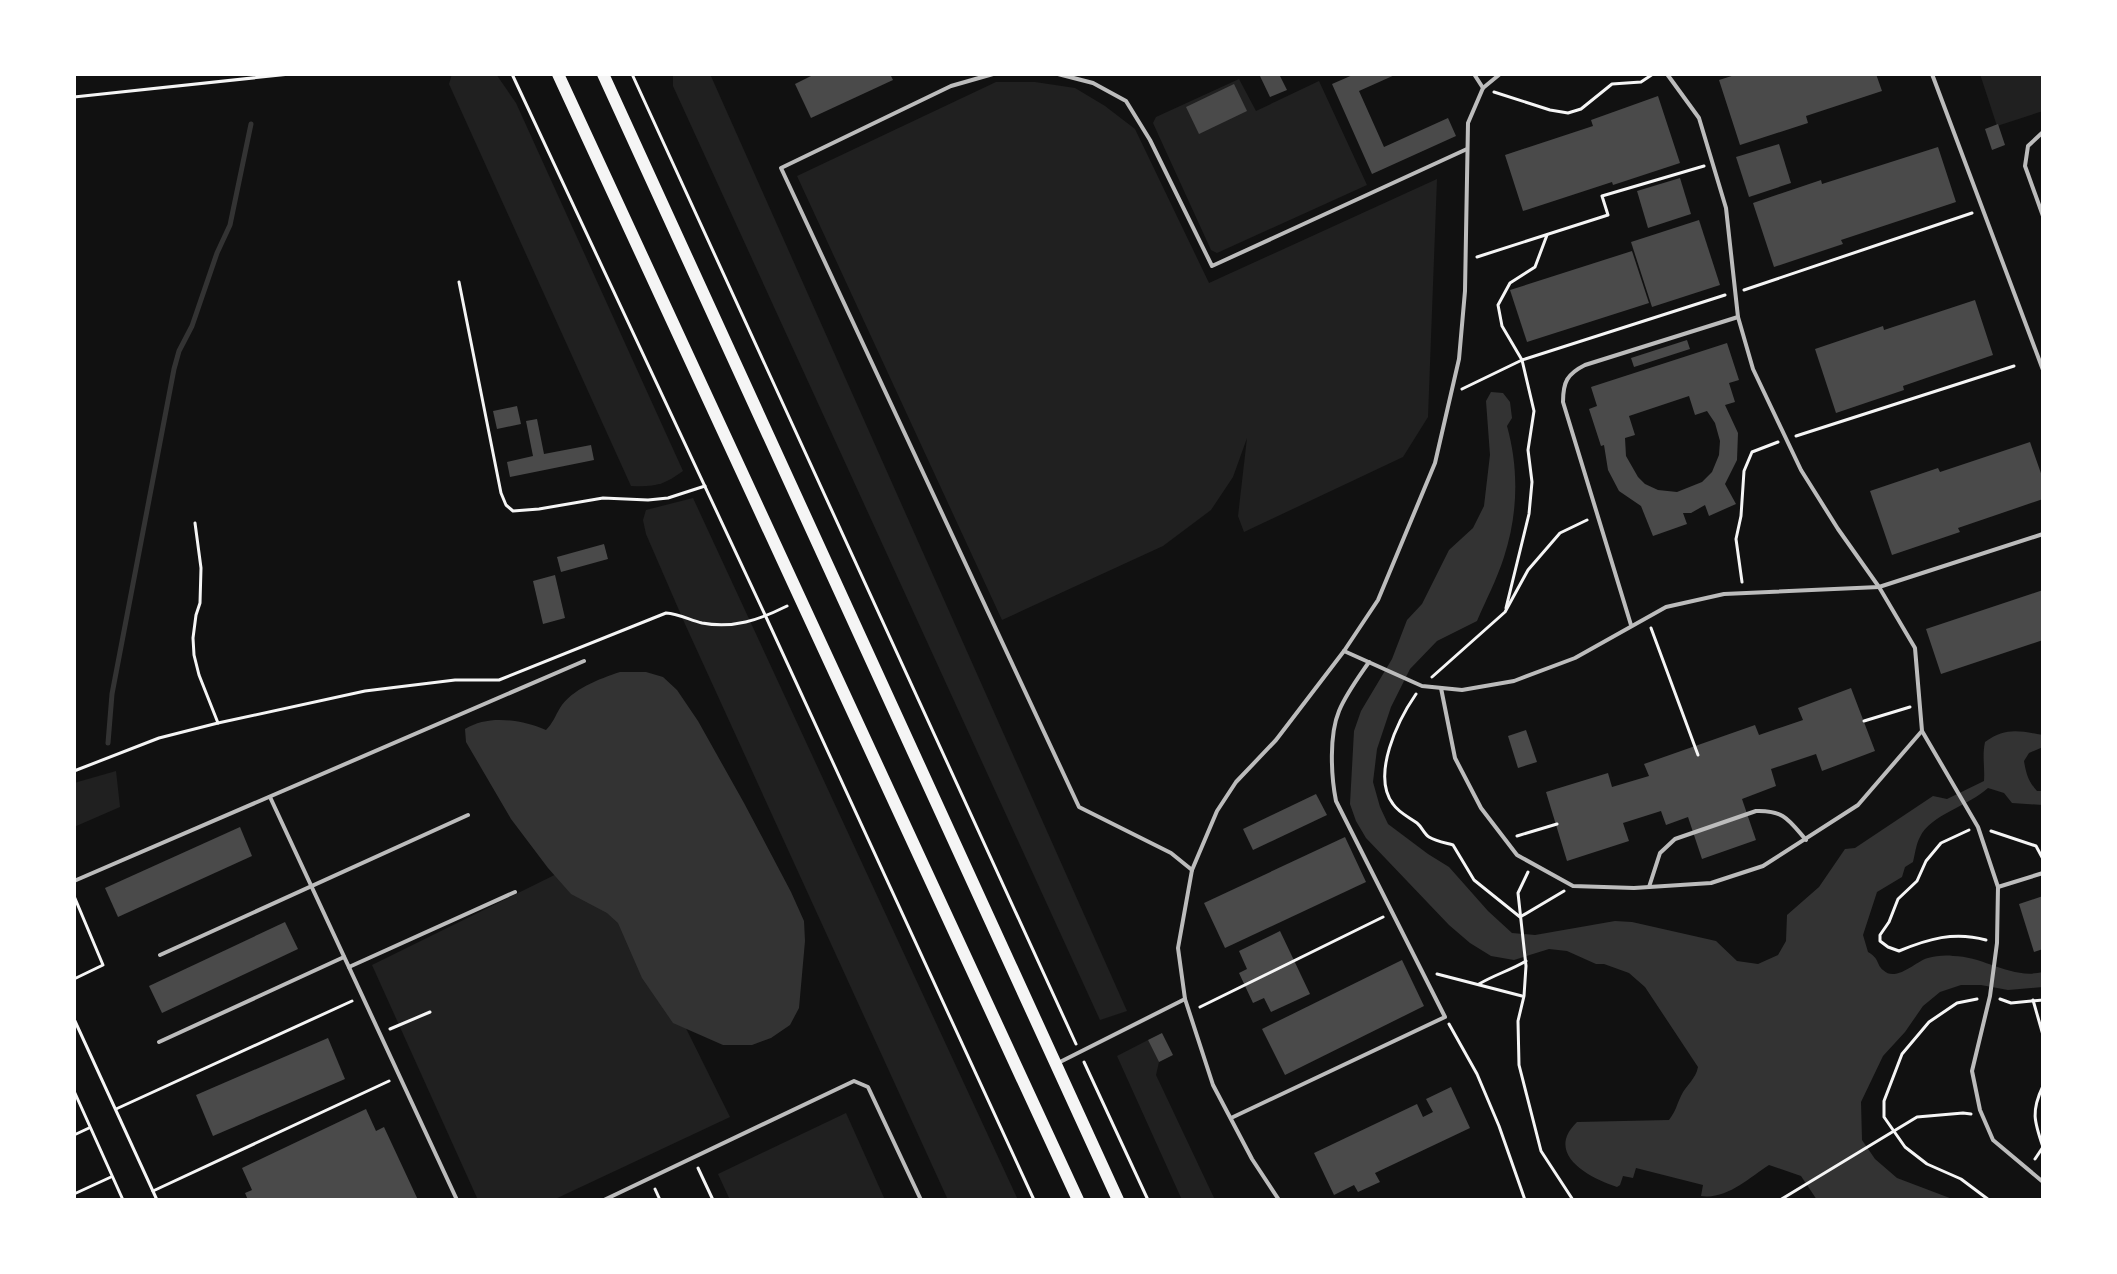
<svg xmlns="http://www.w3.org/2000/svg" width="2117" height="1274" viewBox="0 0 2117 1274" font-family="'Libre Baskerville',serif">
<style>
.green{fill:#202020}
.water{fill:#333}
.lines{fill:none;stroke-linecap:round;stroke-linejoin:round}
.stream{stroke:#333;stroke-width:5}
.building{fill:#4a4a4a;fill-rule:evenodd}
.path{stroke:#f5f5f5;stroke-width:3}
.service{stroke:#bcbcbc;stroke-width:4}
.primary{stroke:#f5f5f5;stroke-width:12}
</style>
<rect width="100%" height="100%" fill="#111"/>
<!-- green -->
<g class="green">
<path d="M452,74H496L516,103L683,471C664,485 655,487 631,486L449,84Z"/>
<polygon points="673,74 710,74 1127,1011 1100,1020 673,86"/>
<polygon points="1980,74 2043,74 2043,111 1997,126"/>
<polygon points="1239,79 1256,111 1319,81 1367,185 1217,253 1211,250 1153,123 1156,117"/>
<polygon points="996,82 1035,82 1075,88 1105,106 1135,129 1209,283 1437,179 1428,417 1403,457 1244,532 1238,516 1247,438 1233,477 1211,510 1163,546 1002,620 797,176"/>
<polygon points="693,498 1018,1200 948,1200 685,624 646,534 643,520 646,510"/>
<polygon points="116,771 120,807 74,827 74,783"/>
<polygon points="599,853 730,1117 553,1200 478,1200 372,965"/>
<polygon points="1148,1040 1159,1062 1156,1075 1215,1200 1182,1200 1117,1056"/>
<polygon points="846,1113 885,1200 730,1200 718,1174"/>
</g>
<!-- water -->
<g class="water">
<path d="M1491,392L1503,393L1510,402L1512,418L1507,426C1519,469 1518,514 1504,557C1497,579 1486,600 1477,621L1437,641L1410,669L1391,707L1377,749L1373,782L1380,807L1388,824L1428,854L1449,867L1488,911L1512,933L1535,935L1615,921L1632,922L1716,941L1737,961L1758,964L1778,955L1786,941L1787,915L1819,887L1845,849L1855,848L1933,796L1947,799L1984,781C1985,768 1982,756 1985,742C2006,727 2019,731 2043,735V747L2029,753L2024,761C2026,773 2028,781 2037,791H2043V805L2012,803L2004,793L1988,788C1970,805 1930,815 1920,837C1916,844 1915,854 1913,862L1905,867L1902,877L1877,892L1863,935L1868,952C1880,959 1876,964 1883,970C1896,983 1916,961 1928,958C1935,956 1945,955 1953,956C1984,956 2011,980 2043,972V987L2008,990L1981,985H1961L1940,992L1923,1006L1905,1032L1883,1056L1861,1102L1862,1140L1875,1159L1897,1178L1955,1200H1817L1801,1176L1769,1165C1749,1178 1726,1200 1701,1196L1703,1185L1636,1168L1633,1178L1623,1176L1620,1185L1617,1187C1589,1178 1544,1154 1577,1122L1669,1120C1677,1109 1676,1106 1681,1096C1686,1085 1696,1079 1698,1067L1645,987L1629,973L1604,964H1596L1567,951L1549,949L1514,960L1491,956L1470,943L1449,925L1366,838L1356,821L1350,804L1354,731L1361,711L1392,659L1407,620L1422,604L1449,550L1473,528L1484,506L1490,455L1486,401Z"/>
<path d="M620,672H646L663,677L677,690L698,721L744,803L791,892L804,921L805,941L799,1008L790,1025L771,1038L752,1045H723L673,1023L642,978L618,923L607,913L571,894L548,868L511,819L466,742L465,729C489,714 522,720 546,730C553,723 555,716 560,708C572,689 599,679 620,672Z"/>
</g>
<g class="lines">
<!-- stream -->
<polyline class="stream" points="108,743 112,694 174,369 179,351 192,326 217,253 230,225 251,124"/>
</g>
<!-- building -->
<g class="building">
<polygon points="815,74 890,74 893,80 811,118 795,84"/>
<polygon points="1259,74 1279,74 1287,90 1270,97"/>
<polygon points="1355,74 1397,74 1359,91 1384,147 1448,118 1456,136 1372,174 1332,84"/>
<polygon points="1738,74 1876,74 1882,91 1806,116 1808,123 1740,145 1719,80"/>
<polygon points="1234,84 1247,111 1199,134 1186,107"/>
<polygon points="1658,96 1680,163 1613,185 1612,182 1523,211 1505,155 1593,126 1591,120"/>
<polygon points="1998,124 2005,145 1992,150 1985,129"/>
<polygon points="1779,144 1791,183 1749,197 1736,157"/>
<polygon points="1938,147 1956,202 1841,240 1843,244 1774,267 1753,203 1821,180 1822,184"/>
<polygon points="1680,178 1691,214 1648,228 1637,191"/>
<polygon points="1699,220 1720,285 1652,307 1631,242"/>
<polygon points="1632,251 1649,303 1527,342 1510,290"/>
<polygon points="1975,300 1993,355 1903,386 1904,390 1836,413 1815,349 1883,326 1884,330"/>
<polygon points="1687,340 1690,349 1634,367 1631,358"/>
<path d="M1727,343L1739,380L1729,383L1735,402L1725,405L1738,433L1737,460L1725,484L1736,504L1709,516L1705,505L1691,513H1683L1687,524L1653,536L1641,506L1619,491L1608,470L1604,445L1601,446L1589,409L1597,406L1591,387ZM1689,396L1695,415L1707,411L1715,423L1720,441L1719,455L1712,472L1702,482L1677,492L1658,490L1645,484L1638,477L1626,456L1625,438L1635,435L1629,416Z"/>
<polygon points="517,406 521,424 497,429 493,411"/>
<polygon points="537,419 544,454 591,445 594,460 510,477 507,462 533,456 526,421"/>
<polygon points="2030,442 2043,479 2043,499 1958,528 1960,532 1892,555 1870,491 1938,468 1940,472"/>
<polygon points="604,544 608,559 561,572 557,557"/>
<polygon points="555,575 565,618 543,624 533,581"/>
<polygon points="2043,590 2043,640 1941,674 1926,629"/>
<polygon points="1851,688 1875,751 1822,771 1816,754 1771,769 1776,786 1742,799 1756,840 1702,859 1688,817 1666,825 1661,811 1623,823 1629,841 1567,861 1546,792 1608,773 1612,787 1649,776 1644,764 1755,725 1759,735 1803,720 1798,708"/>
<polygon points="1526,730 1537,762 1518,768 1508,736"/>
<polygon points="1316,794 1327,815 1253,850 1243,829"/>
<polygon points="240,827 252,856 118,917 105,888"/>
<polygon points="1345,837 1366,882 1225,948 1204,903"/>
<polygon points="2043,896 2043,949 2034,952 2019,904"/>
<polygon points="285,922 298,949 162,1013 149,986"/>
<polygon points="1280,931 1310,994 1271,1012 1264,998 1253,1003 1239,973 1247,969 1239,951"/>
<polygon points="1402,960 1424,1006 1285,1075 1262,1029"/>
<polygon points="1162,1033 1173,1055 1159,1062 1148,1040"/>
<polygon points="328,1038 345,1079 213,1136 196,1095"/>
<polygon points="1451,1087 1470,1128 1375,1173 1380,1182 1358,1192 1354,1185 1334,1195 1314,1153 1417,1104 1423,1117 1433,1112 1426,1099"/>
<polygon points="366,1109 376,1131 384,1127 418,1200 248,1200 245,1193 252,1190 242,1168"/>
</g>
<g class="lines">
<!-- path -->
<g class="path">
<polyline points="512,74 766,617 1034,1200"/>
<polyline points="632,74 1076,1044"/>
<polyline points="1494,92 1550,110 1568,113 1581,109 1612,84 1641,82 1653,74"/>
<polyline points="74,97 290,74"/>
<polyline points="1477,257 1608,215 1602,196 1704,166"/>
<polyline points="459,282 501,493 506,505 513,511 539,509 603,498 648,500 668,498 705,486"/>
<polyline points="1744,290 1972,213"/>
<polyline points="1462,389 1522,360 1725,295"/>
<polyline points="1796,436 2014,366"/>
<polyline points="195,523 201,568 200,603 196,615 193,638 194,655 199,675 218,723"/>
<polyline points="1742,582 1736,539 1741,516 1744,471 1752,452 1778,442"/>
<polyline points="1506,608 1529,514 1532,482 1528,450 1534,411 1522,360 1502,326 1498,305 1510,283 1535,267 1547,235"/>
<polyline points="1651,628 1698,755"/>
<polyline points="1432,677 1505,612 1528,570 1560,533 1587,520"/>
<path d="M1416,694C1398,720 1371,775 1393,804C1399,813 1409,817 1417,823C1422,827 1424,834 1429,837C1435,841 1446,843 1453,845L1474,880L1520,917L1564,891"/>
<polyline points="1864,721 1910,707"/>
<path d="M74,771L159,738L218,723L365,691L455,680H499L666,613C679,614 690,620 702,623C733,629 759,620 787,606"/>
<path d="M1969,830L1941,843L1926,861L1917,881L1898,899L1889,922L1880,935V941L1888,947L1899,951C1928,939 1954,931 1986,940"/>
<polyline points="1991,831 2036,846 2043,859"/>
<polyline points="1517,836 1557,824"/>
<polyline points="1528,872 1518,893 1526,966 1524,996 1518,1021 1519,1065 1541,1151 1573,1200"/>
<polyline points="74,896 103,965 74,979"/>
<polyline points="1437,974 1522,996"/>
<path d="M1479,984C1494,975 1511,970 1526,961"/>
<polyline points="1977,999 1957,1003 1929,1022 1902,1054 1884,1101 1884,1117 1905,1147 1927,1164 1961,1179 1989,1200"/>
<polyline points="2000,999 2011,1003 2043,1000"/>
<polyline points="2033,1000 2043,1035"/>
<polyline points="1200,1007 1383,917"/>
<polyline points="74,1019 157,1200"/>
<polyline points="1449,1024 1477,1074 1499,1126 1525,1200"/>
<polyline points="390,1029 430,1012"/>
<polyline points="1084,1062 1148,1200"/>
<path d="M2043,1086C2031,1111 2034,1121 2043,1147"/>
<polyline points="74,1091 123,1200"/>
<polyline points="116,1109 352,1001"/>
<polyline points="74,1135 89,1128"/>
<polyline points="2035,1159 2043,1147"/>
<polyline points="698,1168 713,1200"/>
<polyline points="655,1189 660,1200"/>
<polyline points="153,1191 389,1081"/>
<polyline points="74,1194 111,1177"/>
<polyline points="1780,1200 1917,1117 1963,1113 1971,1114"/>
</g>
<!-- service -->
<g class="service">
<polyline points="993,74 951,86 781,168 1079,807 1171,853 1192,870"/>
<polyline points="1058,74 1093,83 1126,101 1150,140 1212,266 1467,149"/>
<polyline points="1474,74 1483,88"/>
<polyline points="1667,74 1699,118 1726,208 1738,317 1753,369 1801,470 1838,529 1879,587 1915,648 1922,731 1978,827 1998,887 1997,943 1990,996 1972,1071 1980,1110 1993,1140 2043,1182"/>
<polyline points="1932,74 2043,370"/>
<polyline points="2043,132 2028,146 2025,166 2043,216"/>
<path d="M1631,625L1563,402C1563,382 1567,374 1585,365L1738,317"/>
<polyline points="1344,651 1422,686 1462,690 1514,681 1575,658 1666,607 1724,594 1879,587 2043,534"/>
<polyline points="1441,688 1455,758 1481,808 1517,855 1573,886 1634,888 1711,883 1763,866 1858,805 1921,732"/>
<polyline points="270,797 457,1200"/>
<polyline points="74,881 584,661"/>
<path d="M1649,887L1660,853L1675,839L1756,811C1784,810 1789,820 1806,840"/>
<polyline points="1998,887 2043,873"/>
<polyline points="160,955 468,815"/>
<polyline points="349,967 515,892"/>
<polyline points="159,1042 344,957"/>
<polyline points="1058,1063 1185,999"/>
<path d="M1231,1118L1445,1017L1336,801C1331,776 1329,735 1339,711C1346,694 1358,678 1369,662"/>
<polyline points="604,1200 854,1081 868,1087 921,1200"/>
<polyline points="1279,1200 1252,1159 1213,1085 1185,999 1178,948 1192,870 1217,811 1236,782 1276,740 1344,651 1378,600 1435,463 1459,359 1465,291 1468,123 1483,88 1500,74"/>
</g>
<!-- primary -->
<g class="primary">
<polyline points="558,74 1078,1200"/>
<polyline points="603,74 1118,1200"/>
</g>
</g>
<!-- border -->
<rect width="2117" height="1274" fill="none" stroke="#ffffff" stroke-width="152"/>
</svg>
